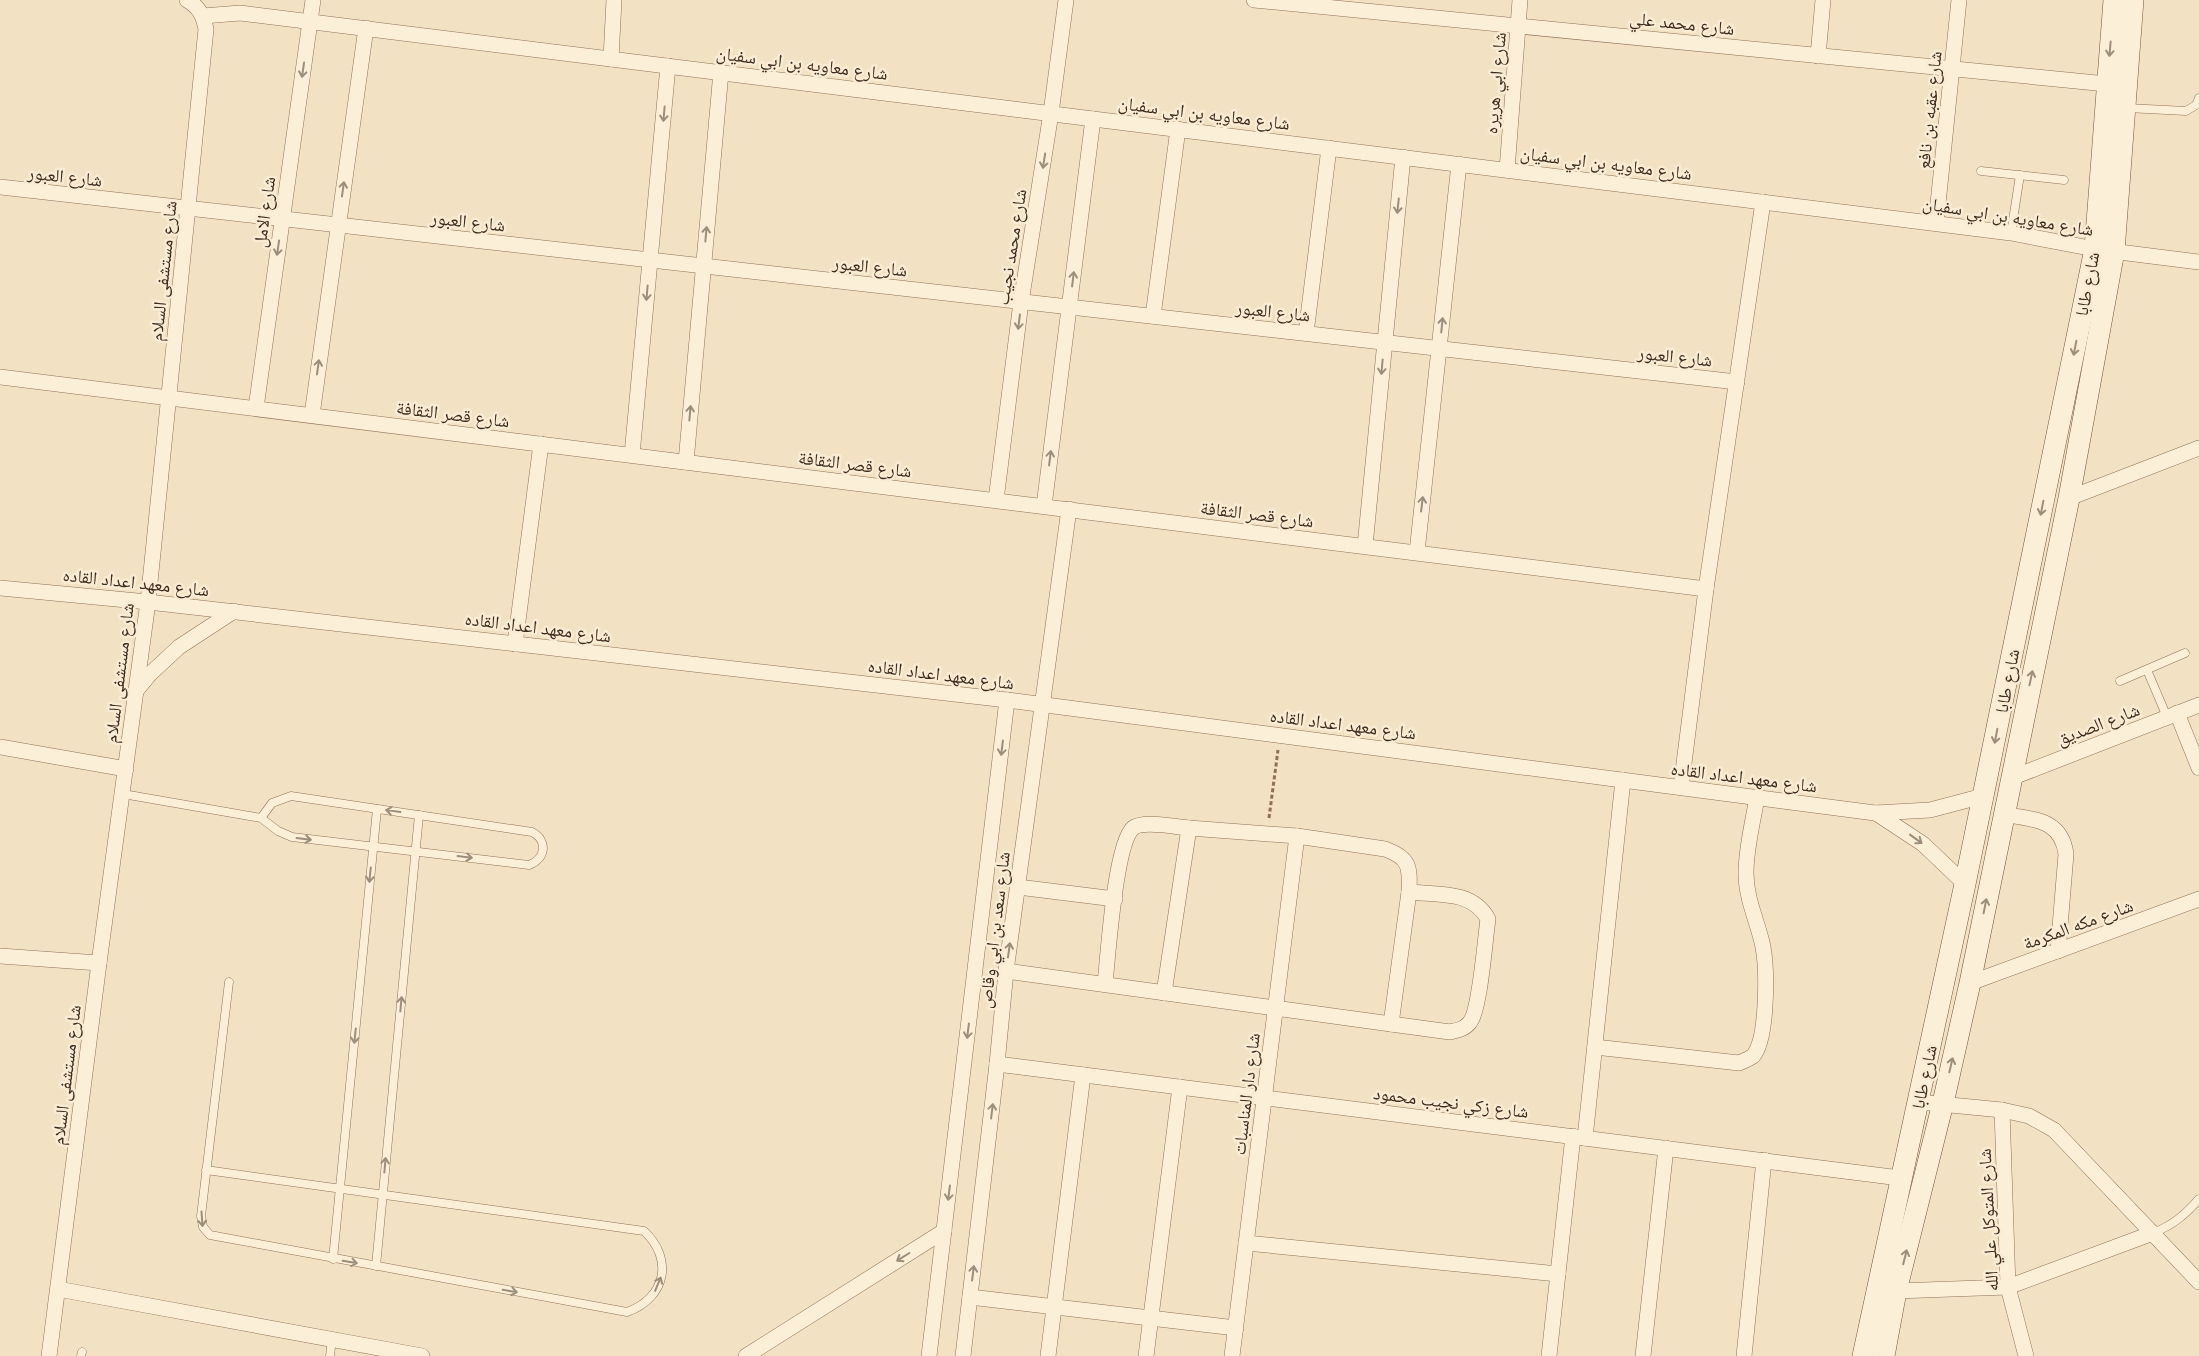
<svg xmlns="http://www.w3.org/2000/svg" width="2199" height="1356" viewBox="0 0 2199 1356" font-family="'Roboto Serif','Noto Naskh Arabic',serif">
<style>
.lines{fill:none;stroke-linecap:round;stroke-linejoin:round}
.lane-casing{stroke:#907157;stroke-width:9}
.street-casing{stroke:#907157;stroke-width:16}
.secondary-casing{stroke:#72523a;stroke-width:22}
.path{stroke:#907157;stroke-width:3;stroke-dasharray:4 2.5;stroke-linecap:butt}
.lane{stroke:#fcefd8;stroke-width:8}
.street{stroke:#fcefd8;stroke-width:15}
.secondary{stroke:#fcefd8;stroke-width:21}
.oneway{stroke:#9d8d7a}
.labels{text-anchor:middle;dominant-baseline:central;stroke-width:5;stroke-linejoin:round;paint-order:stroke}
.street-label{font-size:18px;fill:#3e2b1d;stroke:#f9ecd4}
</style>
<rect width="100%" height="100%" fill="#f3e1c3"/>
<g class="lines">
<defs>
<g id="lane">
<polyline points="2127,108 2186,111 2196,105 2199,98"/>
<polyline points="1981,171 2064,180"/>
<polyline points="2011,233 2020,175"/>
<polyline points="2147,670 2167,717"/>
<polyline points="2120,681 2185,653"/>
<path d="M123,794L261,818L278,831L292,837L529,865C546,859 548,840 532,832L291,796L272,803L261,818"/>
<path d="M206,1170L644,1231C674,1259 666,1298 627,1312L210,1235L203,1227L201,1216L229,982"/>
<path d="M2153,1233C2173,1225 2185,1215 2199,1199"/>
<polyline points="333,1259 377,809"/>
<polyline points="376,1266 419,815"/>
<polyline points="81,1356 82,1352"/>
<polyline points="330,1356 332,1338"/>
</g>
<g id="street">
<polyline points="1254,0 2107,84"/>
<polyline points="203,16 240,13 2011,233 2095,249 2199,262"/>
<polyline points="1818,56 1823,0"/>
<polyline points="611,59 614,0"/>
<polyline points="1507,170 1520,0"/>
<polyline points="0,187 1737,382"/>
<polyline points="1936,223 1959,0"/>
<polyline points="1153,316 1178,129"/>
<polyline points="1306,333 1329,148"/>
<polyline points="0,377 1706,589"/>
<polyline points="256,408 313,0"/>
<polyline points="312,415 366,28"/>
<polyline points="632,455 668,66"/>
<polyline points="686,462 721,72"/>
<polyline points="2069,498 2199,448"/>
<polyline points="996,500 1021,302 1051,113 1066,0"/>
<polyline points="1044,506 1093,119"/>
<polyline points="1365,546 1403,157"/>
<polyline points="1417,552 1459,164"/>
<polyline points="0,588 148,602 1007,700 1875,813 1930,810 1983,796"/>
<polyline points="515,644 541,444"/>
<polyline points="135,692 150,674 179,647 234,611"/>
<polyline points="2177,713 2199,768"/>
<polyline points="0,747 126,769"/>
<polyline points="2011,778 2199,705"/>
<polyline points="1681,787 1706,589 1763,202"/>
<polyline points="1876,813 1923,844 1965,884"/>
<path d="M2003,814C2033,820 2061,818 2066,854L2058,951"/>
<polyline points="1018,887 1115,899"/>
<polyline points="0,956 99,963"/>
<path d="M1006,971L1391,1024L1450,1032C1458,1030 1465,1029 1470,1022C1480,1010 1485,939 1488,919C1472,890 1438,895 1409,892"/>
<polyline points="1970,983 2199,899"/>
<path d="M1105,984C1108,956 1115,844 1133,828C1143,820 1176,827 1189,828"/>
<path d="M1164,993L1189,828L1297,836L1385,849C1410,858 1410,867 1409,892L1391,1024"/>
<path d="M1595,1047L1739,1063C1744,1061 1749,1059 1753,1056C1768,1039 1767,969 1763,947C1758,922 1746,900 1746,873C1746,848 1753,822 1757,797"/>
<polyline points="997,1064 1900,1178"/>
<polyline points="1919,1102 2002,1110 2029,1116 2054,1130 2199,1282"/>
<polyline points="2002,1110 2008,1287 2026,1356"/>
<polyline points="1585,1138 1623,780"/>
<polyline points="1246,1243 1558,1274"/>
<polyline points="58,1289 422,1356"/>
<polyline points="1896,1291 2008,1287 2153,1233"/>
<polyline points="970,1297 1236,1328"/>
<path d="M49,1356L99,963L148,602L206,29C203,15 199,7 187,0"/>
<polyline points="746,1356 944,1231"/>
<polyline points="929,1356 1007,700"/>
<polyline points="963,1356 997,1064 1006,971 1069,509"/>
<polyline points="1048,1356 1083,1075"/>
<polyline points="1146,1356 1180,1087"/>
<polyline points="1232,1356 1297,836"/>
<polyline points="1549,1356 1573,1136"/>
<polyline points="1643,1356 1666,1148"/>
<polyline points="1744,1356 1764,1160"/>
</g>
<g id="secondary">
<polyline points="1863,1356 1965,884 2095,249 2114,0"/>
<polyline points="1884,1356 1896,1291 1943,1103 1970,983 2069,498 2114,251 2133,0"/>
</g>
</defs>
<!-- lane casing -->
<use href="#lane" class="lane-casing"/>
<!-- street casing -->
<use href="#street" class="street-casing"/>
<!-- secondary casing -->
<use href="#secondary" class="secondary-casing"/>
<!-- path -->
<polyline class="path" points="1269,818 1278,750"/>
<!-- lane -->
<use href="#lane" class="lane"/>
<!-- street -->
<use href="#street" class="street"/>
<!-- secondary -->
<use href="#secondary" class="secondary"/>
</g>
<!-- one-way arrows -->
<defs><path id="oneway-shaft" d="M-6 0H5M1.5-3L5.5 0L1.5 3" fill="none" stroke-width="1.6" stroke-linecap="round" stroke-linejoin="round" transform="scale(1.25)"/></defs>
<g class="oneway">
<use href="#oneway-shaft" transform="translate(2110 49) rotate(95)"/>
<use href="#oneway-shaft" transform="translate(303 70) rotate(98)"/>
<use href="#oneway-shaft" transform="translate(664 114) rotate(95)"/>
<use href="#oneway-shaft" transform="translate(1044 161) rotate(99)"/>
<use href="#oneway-shaft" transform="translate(343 189) rotate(-82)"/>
<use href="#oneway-shaft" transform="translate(1398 206) rotate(96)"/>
<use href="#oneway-shaft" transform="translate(706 234) rotate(-85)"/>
<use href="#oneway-shaft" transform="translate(278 248) rotate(98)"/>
<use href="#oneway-shaft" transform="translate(1073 279) rotate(-83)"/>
<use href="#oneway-shaft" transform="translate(647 293) rotate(95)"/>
<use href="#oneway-shaft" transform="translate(1019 322) rotate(97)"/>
<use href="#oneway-shaft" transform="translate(1442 325) rotate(-84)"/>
<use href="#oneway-shaft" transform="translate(2075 348) rotate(101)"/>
<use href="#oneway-shaft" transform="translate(318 367) rotate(-82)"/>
<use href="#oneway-shaft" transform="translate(1382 367) rotate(95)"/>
<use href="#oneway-shaft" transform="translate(690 413) rotate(-85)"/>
<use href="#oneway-shaft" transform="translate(1050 458) rotate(-83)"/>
<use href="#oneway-shaft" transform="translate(1422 504) rotate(-83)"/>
<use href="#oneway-shaft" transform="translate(2042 508) rotate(101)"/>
<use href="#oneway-shaft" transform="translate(2031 678) rotate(-78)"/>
<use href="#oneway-shaft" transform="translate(1996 736) rotate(101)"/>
<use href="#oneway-shaft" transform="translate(1002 748) rotate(97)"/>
<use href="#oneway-shaft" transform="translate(393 811) rotate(-172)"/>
<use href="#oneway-shaft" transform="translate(304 839) rotate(7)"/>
<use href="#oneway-shaft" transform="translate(1916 839) rotate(36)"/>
<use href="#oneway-shaft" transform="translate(465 857) rotate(7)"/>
<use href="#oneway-shaft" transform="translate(370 875) rotate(96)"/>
<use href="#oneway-shaft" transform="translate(1985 906) rotate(-79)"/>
<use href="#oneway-shaft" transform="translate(1009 950) rotate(-82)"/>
<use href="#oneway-shaft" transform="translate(401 1004) rotate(-85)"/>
<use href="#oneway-shaft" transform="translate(968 1031) rotate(97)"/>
<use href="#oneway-shaft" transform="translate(355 1036) rotate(96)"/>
<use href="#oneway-shaft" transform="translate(1951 1065) rotate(-77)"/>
<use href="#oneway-shaft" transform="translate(992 1111) rotate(-83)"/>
<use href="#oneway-shaft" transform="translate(385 1165) rotate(-85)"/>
<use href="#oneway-shaft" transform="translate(949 1193) rotate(97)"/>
<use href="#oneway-shaft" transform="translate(202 1219) rotate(86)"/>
<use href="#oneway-shaft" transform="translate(903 1257) rotate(148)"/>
<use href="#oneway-shaft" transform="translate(1905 1257) rotate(-76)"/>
<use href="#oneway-shaft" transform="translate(350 1262) rotate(10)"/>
<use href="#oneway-shaft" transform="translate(973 1273) rotate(-83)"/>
<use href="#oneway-shaft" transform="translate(658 1284) rotate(-67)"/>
<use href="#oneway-shaft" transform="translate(510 1291) rotate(10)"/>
</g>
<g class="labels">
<!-- street labels -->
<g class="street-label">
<text transform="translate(1682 23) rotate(6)">شارع محمد علي</text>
<text transform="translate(802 63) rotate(7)">شارع معاويه بن ابي سفيان</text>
<text transform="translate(1495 83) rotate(-85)">شارع ابي هريره</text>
<text transform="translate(1929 110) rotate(-84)">شارع عقبه بن نافع</text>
<text transform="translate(1204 113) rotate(7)">شارع معاويه بن ابي سفيان</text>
<text transform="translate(1606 163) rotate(7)">شارع معاويه بن ابي سفيان</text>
<text transform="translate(65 176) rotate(6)">شارع العبور</text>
<text transform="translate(264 212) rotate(-82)">شارع الامل</text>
<text transform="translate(2008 216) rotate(9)">شارع معاويه بن ابي سفيان</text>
<text transform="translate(468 221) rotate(6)">شارع العبور</text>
<text transform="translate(1011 247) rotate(-81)">شارع محمد نجيب</text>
<text transform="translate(870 266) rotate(6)">شارع العبور</text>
<text transform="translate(163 271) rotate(-84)">شارع مستشفى السلام</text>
<text transform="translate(2087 284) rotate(-79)">شارع طابا</text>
<text transform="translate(1273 311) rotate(6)">شارع العبور</text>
<text transform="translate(1675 356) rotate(6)">شارع العبور</text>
<text transform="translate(453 414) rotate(7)">شارع قصر الثقافة</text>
<text transform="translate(855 464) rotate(7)">شارع قصر الثقافة</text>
<text transform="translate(1257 514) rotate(7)">شارع قصر الثقافة</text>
<text transform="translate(136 582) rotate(6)">شارع معهد اعداد القاده</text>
<text transform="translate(538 627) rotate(7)">شارع معهد اعداد القاده</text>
<text transform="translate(119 673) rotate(-83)">شارع مستشفى السلام</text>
<text transform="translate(941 674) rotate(7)">شارع معهد اعداد القاده</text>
<text transform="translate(2007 681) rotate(-79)">شارع طابا</text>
<text transform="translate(1343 724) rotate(7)">شارع معهد اعداد القاده</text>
<text transform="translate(2098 724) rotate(-21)">شارع الصديق</text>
<text transform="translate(1744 777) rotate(7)">شارع معهد اعداد القاده</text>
<text transform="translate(2078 924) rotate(-20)">شارع مكه المكرمة</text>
<text transform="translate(994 930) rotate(-83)">شارع سعد بن ابي وقاص</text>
<text transform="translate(66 1075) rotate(-83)">شارع مستشفى السلام</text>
<text transform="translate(1924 1077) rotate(-78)">شارع طابا</text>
<text transform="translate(1246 1094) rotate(-83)">شارع دار المناسبات</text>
<text transform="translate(1451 1102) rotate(7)">شارع زكي نجيب محمود</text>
<text transform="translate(1988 1220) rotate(-93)">شارع المتوكل علي الله</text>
</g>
</g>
</svg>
